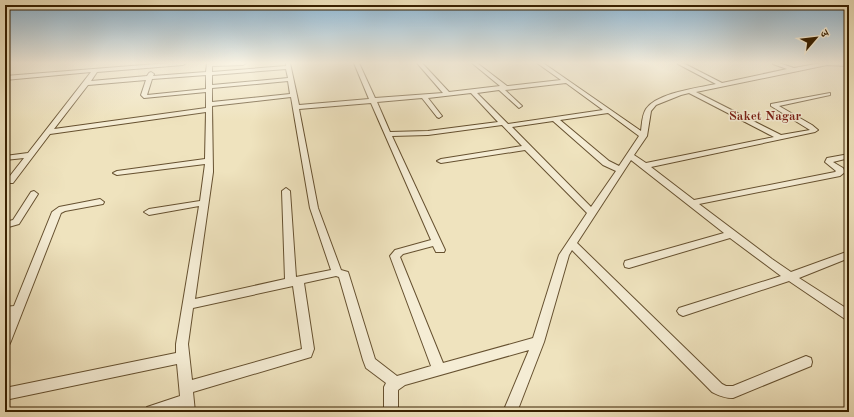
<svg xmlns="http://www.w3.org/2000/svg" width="854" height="417" viewBox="0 0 854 417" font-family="'Old Standard TT','Noto Serif Devanagari',serif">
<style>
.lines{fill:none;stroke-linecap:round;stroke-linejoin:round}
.minor-casing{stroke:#665130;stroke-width:2}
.minor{fill:#f5edd5;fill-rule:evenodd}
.labels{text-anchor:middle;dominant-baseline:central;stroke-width:3;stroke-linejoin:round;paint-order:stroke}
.far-neighbourhood-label{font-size:13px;font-weight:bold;fill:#7a1f14;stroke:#f5edd5}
</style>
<rect width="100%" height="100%" fill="#efe3be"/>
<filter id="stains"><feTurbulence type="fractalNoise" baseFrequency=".005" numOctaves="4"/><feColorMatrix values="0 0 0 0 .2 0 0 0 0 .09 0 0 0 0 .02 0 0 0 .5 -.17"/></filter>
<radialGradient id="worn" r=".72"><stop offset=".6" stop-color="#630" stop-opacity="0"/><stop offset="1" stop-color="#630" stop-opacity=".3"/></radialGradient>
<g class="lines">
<defs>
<g id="minor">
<path d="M169,63H186L183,65L97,72L91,81L147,76L149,73L151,72L154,74L153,76L206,72L207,63H246L243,65L212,66V72L286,66V63H290L299,105L369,99L354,63H359L375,98L443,93L417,63H422L449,92L500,86L472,63H477L507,86L561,80L537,63H543L641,131C642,124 642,115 646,109C657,93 697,88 716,84L678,64V63H683L722,83L787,69L773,64V63H779L794,68L821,63H849V66L827,65L696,92L781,135L810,130L771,106V104L830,93V95L779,106L812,125L818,130L815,132L651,167L694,200L835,172L836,171L825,162L827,158L849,154V158L833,162L843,168L845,172L840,176L699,204L772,259L791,272L849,251V258L799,278L849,310V321L845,319L789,281L683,316L679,314L677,311L679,308L781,276L730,238L629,268L625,267L624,264L625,261L724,233L631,160L577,243L722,384L726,386H733L806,356L811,358L812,362L811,366L733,398C725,398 720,396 712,392L572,250L569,255L544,342L517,412H503L529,350L405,385L398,390V412H384V387L386,383L366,368L363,360L339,277L336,276L304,283L314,349L311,357L193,392L195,412H181V409L171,412H145L147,407L180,396L177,364L5,400V388L176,353V344L199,206L149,215L144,212L149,209L200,201L205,164L117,175L113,173L117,171L205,159L206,112L50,134L13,183H10L6,181L24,158L5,160V156L28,153L91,72L5,80V76ZM286,69L288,78L212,85V75ZM206,75V89L147,95L152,79ZM146,80L141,95L144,98L206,92V108L54,129L88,85ZM288,81L290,94L212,102V88ZM566,83L603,110L508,124L477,93L499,90L519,108L522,106L521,105L505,90ZM471,93L498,122L428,131L390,132L377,102L422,98L437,117L439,118L442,116L428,98ZM689,93L774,137L646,163L634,155L647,136L651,111L656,105L681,95ZM291,97L310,208L331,270L296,277L290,191L286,188L282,191L285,279L195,299L213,172L212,106ZM371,103L431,240L395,250L390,256L431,366L397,376L375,359L349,275L348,272L341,270L318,208L299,109ZM608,113L639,136L619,166L609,161L560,120ZM553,121L603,165L616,171L591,207L512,127ZM502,125L522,146L441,159L437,161L441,163L525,150L587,213L559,255L533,338L443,363L400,257L403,254L433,246L436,252H444L445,250L392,136L428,135ZM293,286L302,349L192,380L188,344L193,308Z"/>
<polygon points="849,73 849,79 845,77 845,75"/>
<polygon points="34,191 38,194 19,224 5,228 5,222 13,220 31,192"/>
<polygon points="100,199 104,202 103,204 65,211 61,213 11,341 9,345 5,346 5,326 9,315 5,317 5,307 14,306 52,212 59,207"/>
</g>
</defs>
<!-- minor casing -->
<use href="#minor" class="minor-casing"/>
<!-- minor -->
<use href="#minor" class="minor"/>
</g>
<!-- sky -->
<linearGradient id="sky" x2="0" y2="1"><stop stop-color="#8bb7d7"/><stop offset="0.52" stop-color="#f8f2e2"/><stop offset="1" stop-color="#f8f2e2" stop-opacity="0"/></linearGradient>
<rect width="854" height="121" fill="url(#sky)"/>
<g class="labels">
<!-- far-neighbourhood labels -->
<g class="far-neighbourhood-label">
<text x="765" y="116">Saket Nagar</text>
</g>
</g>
<!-- margin -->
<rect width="854" height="417" fill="none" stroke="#efe3be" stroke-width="20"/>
<rect x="6" y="6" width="842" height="405" fill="none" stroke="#382000" stroke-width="2"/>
<rect x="10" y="10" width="834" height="397" fill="none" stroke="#382000"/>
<!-- north arrow -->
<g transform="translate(816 38) rotate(62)" stroke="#f5edd5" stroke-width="3" paint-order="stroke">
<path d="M0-3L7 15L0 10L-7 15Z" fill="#382000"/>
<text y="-6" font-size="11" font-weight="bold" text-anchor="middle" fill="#382000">उ</text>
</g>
<rect width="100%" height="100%" filter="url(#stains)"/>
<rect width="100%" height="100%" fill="url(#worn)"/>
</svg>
